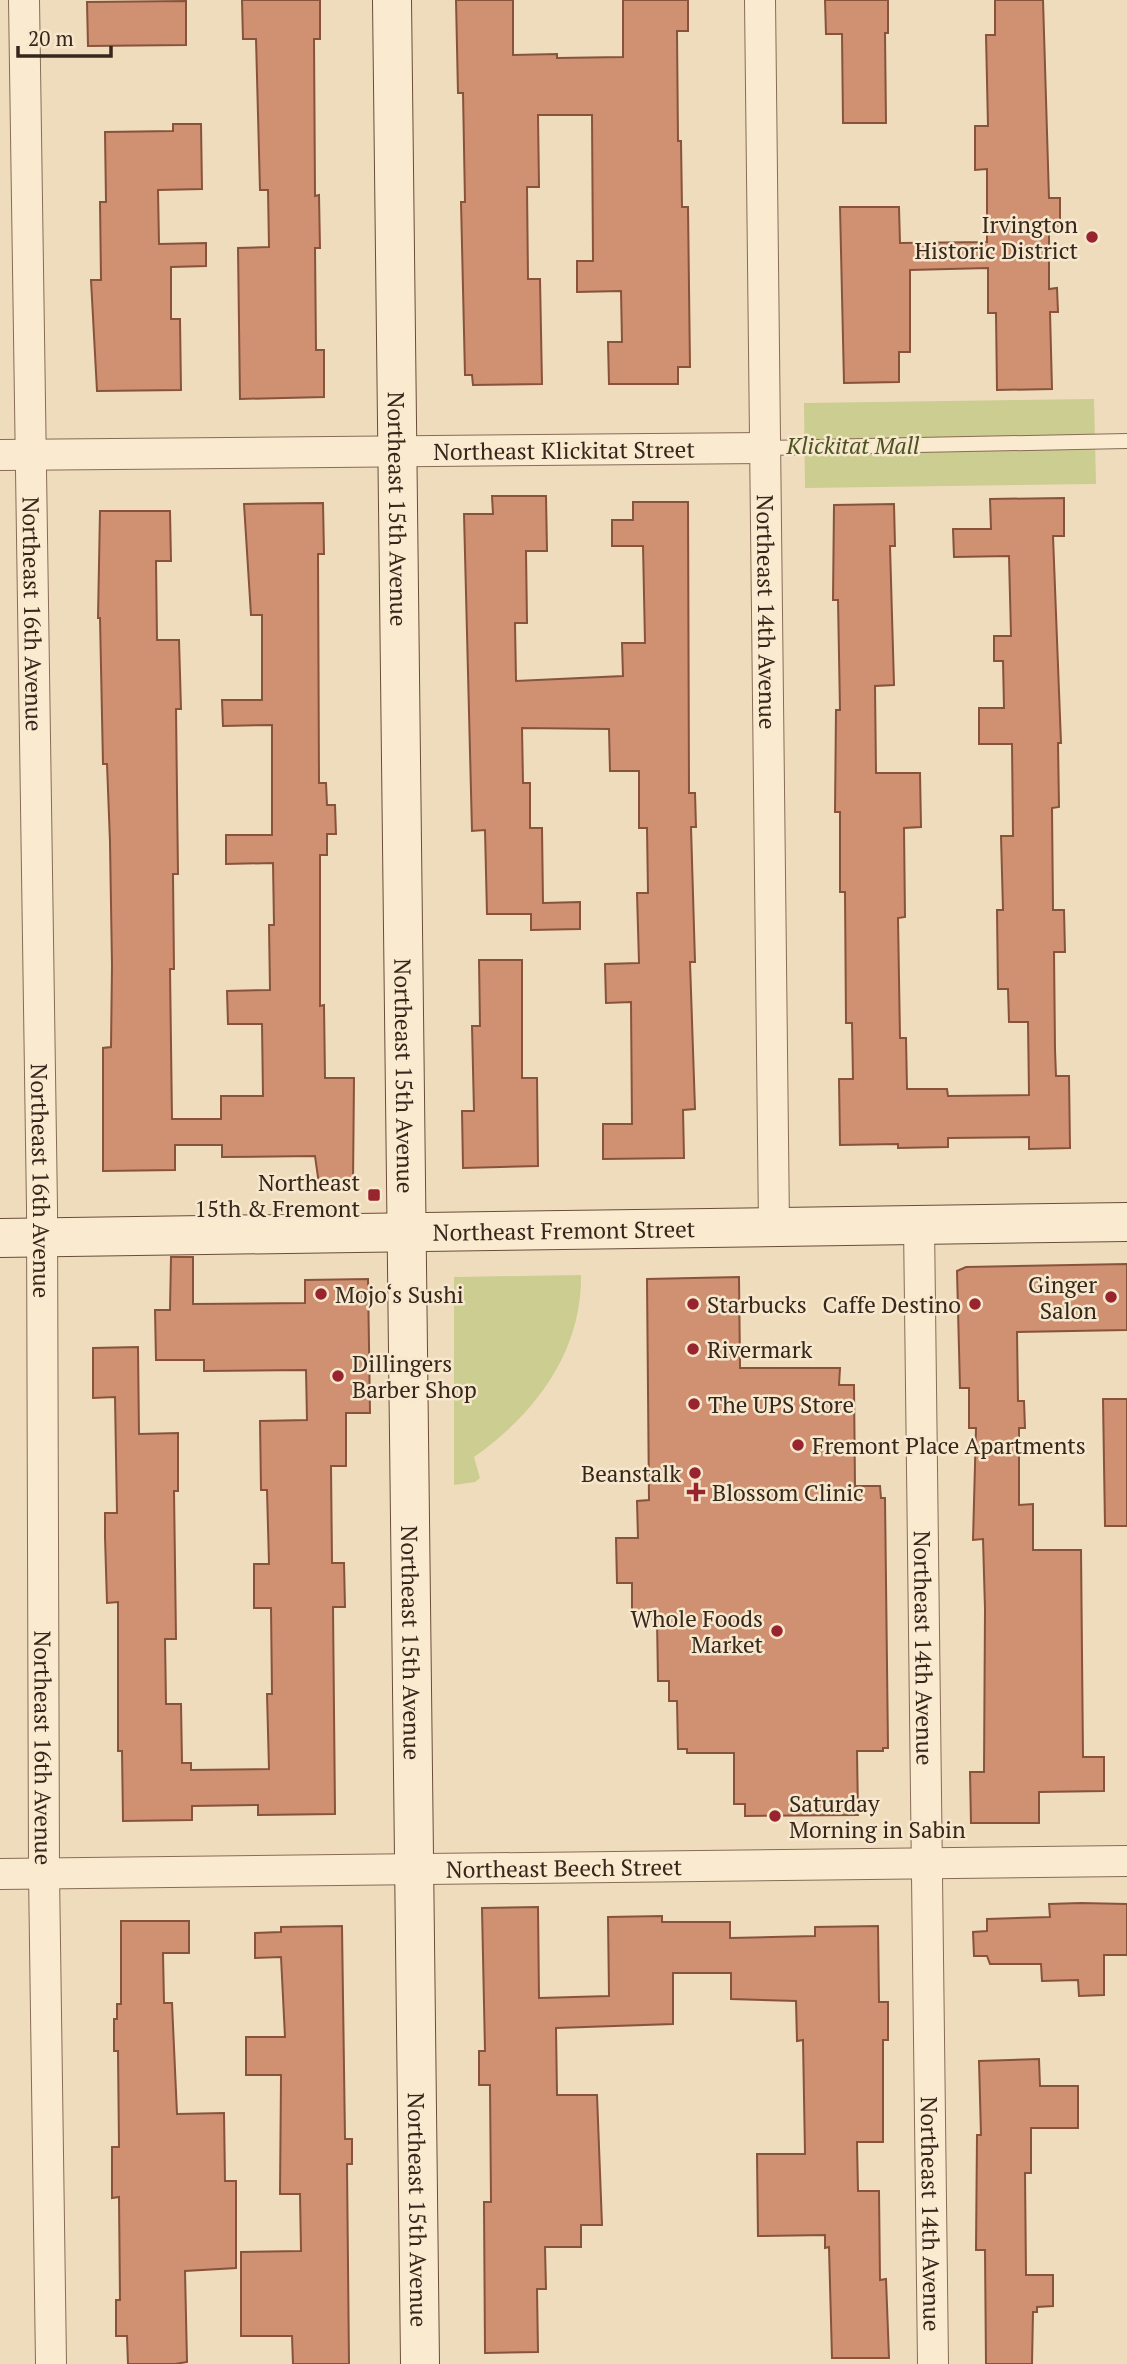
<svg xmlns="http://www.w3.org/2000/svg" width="1127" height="2364" viewBox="0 0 1127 2364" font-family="'PT Serif',serif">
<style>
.green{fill:#cbcd91}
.building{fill:#cf9172;stroke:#87533b;stroke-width:2}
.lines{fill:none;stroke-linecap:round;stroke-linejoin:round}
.lane-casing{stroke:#876c56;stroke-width:16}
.street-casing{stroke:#876c56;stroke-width:32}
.secondary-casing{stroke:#694d39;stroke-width:40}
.lane{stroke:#faead0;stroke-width:14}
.street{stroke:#faead0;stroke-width:30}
.secondary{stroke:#faead0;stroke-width:38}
.poi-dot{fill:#98242e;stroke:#f6e7cd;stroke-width:2.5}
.labels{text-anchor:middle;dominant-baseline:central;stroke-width:5;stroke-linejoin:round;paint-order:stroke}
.poi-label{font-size:23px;fill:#36261b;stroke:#f6e7cd;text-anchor:start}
.park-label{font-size:23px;font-style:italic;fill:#4a5321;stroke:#f6e7cd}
.street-label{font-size:23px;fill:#36261b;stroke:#f6e7cd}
</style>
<rect width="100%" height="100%" fill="#efdcbd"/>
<!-- green -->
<g class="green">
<polygon points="1094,399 1096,484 805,488 804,403"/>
<path d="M581,1275C582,1352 535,1414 474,1457L480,1478L475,1482L454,1485V1277Z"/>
</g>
<!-- building -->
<g class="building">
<polygon points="242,0 320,0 320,39 314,39 315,196 319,195 320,248 315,248 316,350 324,350 324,397 240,399 238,248 269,247 268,190 260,190 256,39 243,39"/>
<polygon points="456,0 513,0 513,55 557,54 557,58 623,57 623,0 688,0 688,31 677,31 678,141 681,141 682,207 688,207 690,367 678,367 678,384 609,384 608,342 622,342 621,291 577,292 577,261 593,261 592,115 538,115 539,187 527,187 528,279 540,279 542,384 473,385 472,375 465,375 461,202 465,202 463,93 458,93"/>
<polygon points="825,0 888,0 888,33 885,33 886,123 843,123 842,34 826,34"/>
<polygon points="995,0 1043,0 1049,198 1060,198 1060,226 1049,227 1049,289 1057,288 1058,312 1050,312 1052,389 997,390 996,313 988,313 988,268 910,270 910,352 899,352 899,382 844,383 840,207 899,207 900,243 987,242 987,169 975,170 975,126 988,126 986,35 995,35"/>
<polygon points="186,1 186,45 88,46 87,2"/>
<polygon points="173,124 201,124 202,189 158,190 159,244 206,243 206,266 171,267 171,319 180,319 181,390 97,391 91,280 101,280 100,202 106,202 105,132 173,131"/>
<polygon points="492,496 546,496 547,551 526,551 527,623 515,623 516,681 623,676 622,643 645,643 643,546 612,546 612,520 633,520 633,502 688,502 689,793 695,793 696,827 691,827 695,962 690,962 695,1109 683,1110 684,1158 603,1159 603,1124 632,1124 631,1002 606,1003 605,964 639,963 637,893 648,893 647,828 639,828 639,771 610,771 609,729 522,728 523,783 530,783 530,828 542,828 543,903 580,902 580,929 531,930 531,914 487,914 485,830 472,831 464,514 493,514"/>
<polygon points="1064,498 1064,536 1053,536 1061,743 1058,743 1059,807 1052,808 1053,910 1064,910 1065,952 1054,952 1055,1050 1056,1076 1069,1076 1070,1148 1029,1149 1029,1137 948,1138 948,1147 898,1148 898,1144 840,1145 839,1079 853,1079 852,1023 846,1023 845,892 840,892 840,812 835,812 836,710 840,710 838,600 833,600 834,505 894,504 895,546 890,546 894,685 875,686 876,773 920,773 921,827 904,828 905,917 898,918 900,1038 906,1038 907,1089 947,1089 948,1096 1029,1095 1028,1022 1009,1022 1008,989 998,989 997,910 1003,910 1001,836 1013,836 1012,744 979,744 979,708 1004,708 1003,661 994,661 994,636 1011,636 1009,556 954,557 953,529 991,529 990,499"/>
<polygon points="323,503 324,554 318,554 319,783 326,783 327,805 335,805 336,834 327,834 327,855 320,855 320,1006 324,1005 325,1078 354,1078 353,1184 319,1184 315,1156 222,1157 222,1145 175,1145 175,1170 103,1171 103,1048 111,1047 112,966 110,842 107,764 103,764 100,618 98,618 100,511 170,511 171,561 156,561 157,640 179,640 181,709 176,709 178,874 173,874 174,969 170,969 172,1119 221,1119 221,1096 263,1096 262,1024 228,1024 227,991 270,990 269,925 274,925 273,863 226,864 226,835 272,835 272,725 223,726 222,700 262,700 262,615 251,615 244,504"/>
<polygon points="479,960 522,960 522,1078 537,1078 538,1166 463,1168 462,1111 474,1111 472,1026 480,1026"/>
<polygon points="171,1257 193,1257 193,1304 305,1303 305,1280 368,1279 370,1413 346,1413 346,1466 331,1466 332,1563 344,1563 345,1607 333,1607 335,1814 258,1815 258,1805 192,1806 192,1820 123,1821 122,1751 118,1751 118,1602 107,1603 105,1537 105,1513 117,1513 115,1397 93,1398 93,1348 138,1347 139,1434 178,1433 178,1491 174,1491 176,1639 165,1639 166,1704 181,1704 182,1763 191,1763 191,1770 269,1769 267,1694 272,1694 271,1608 254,1608 254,1564 269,1564 267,1490 261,1490 260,1421 307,1420 306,1370 204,1371 204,1360 156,1360 155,1310 170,1310"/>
<polygon points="1127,1264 1127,1330 1017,1332 1018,1401 1024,1401 1025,1428 1019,1428 1019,1505 1033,1504 1033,1550 1081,1550 1083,1757 1104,1757 1104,1791 1039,1792 1039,1823 971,1823 970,1772 984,1772 985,1609 983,1539 973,1540 976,1428 969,1428 969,1388 960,1388 957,1271 966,1267"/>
<polygon points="739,1277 740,1368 840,1368 839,1385 854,1385 855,1486 880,1486 881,1498 885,1498 888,1748 883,1748 883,1751 857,1751 858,1815 745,1816 745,1804 734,1804 734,1753 687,1753 687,1749 678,1749 677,1701 669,1701 669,1681 658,1681 657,1619 647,1619 647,1614 632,1615 632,1583 617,1583 616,1538 638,1538 637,1501 649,1500 647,1279"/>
<polygon points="1103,1399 1127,1399 1127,1526 1105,1526"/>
<polygon points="1081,1903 1127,1904 1127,1955 1104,1955 1104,1995 1079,1996 1078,1980 1042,1981 1041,1964 990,1964 987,1956 974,1956 973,1932 987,1931 987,1919 1050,1917 1049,1904"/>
<polygon points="538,1907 539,1998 609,1996 608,1917 662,1916 662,1922 730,1922 730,1938 815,1936 815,1927 878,1926 879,2002 888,2002 888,2040 883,2040 883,2142 857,2142 858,2191 879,2191 880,2280 886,2279 889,2358 832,2358 829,2247 825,2248 825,2235 758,2236 757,2154 805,2154 803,2040 797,2041 796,2001 731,1999 731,1973 673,1973 673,2024 556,2028 557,2095 597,2095 602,2225 581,2225 581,2247 545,2247 546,2289 537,2289 538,2352 485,2353 484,2202 491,2202 490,2085 479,2085 479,2051 485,2051 482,1908"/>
<polygon points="121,1921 189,1921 189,1953 163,1953 164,2003 172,2003 177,2114 224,2113 225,2181 236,2181 236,2268 185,2271 187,2362 175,2364 128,2364 127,2336 116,2336 116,2300 120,2300 119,2197 112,2198 112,2147 119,2147 118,2051 114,2051 114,2019 117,2019 117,2004 121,2004"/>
<polygon points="342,1926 345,2139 352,2139 352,2164 347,2164 349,2364 293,2364 292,2336 241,2336 241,2252 301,2251 300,2194 280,2194 281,2075 246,2075 246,2037 285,2037 281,1957 255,1958 255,1933 281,1932 281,1927"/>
<polygon points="1039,2059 1040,2086 1078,2086 1078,2128 1031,2128 1031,2173 1025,2173 1026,2275 1053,2275 1053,2306 1037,2307 1037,2312 1033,2312 1032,2364 986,2364 985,2250 976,2250 977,2135 981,2135 979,2061"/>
</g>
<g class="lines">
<defs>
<polyline id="lane" points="765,448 1127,441"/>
<g id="street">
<path id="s1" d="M24,0L42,1208L44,1873L51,2364"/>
<path id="s2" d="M760,0L774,1226"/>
<path id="s3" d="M0,455L765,448"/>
<path id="s4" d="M919,1224L933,2364"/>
<path id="s5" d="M0,1874L1127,1861"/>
</g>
<g id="secondary">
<path id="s6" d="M392,0L420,2364"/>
<path id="s7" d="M0,1238L1127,1222"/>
</g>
</defs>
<!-- lane casing -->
<use href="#lane" class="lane-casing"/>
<!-- street casing -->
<use href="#street" class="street-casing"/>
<!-- secondary casing -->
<use href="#secondary" class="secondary-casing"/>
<!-- lane -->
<use href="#lane" class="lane"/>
<!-- street -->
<use href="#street" class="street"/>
<!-- secondary -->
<use href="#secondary" class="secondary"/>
</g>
<!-- markers -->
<g class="poi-dot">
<circle cx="1092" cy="237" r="7"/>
<rect x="367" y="1188" width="14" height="14" rx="3.5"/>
<circle cx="321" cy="1294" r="7"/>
<circle cx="1111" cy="1297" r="7"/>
<circle cx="693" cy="1304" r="7"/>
<circle cx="975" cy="1304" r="7"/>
<circle cx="693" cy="1349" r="7"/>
<circle cx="338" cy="1376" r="7"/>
<circle cx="694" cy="1404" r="7"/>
<circle cx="798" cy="1445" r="7"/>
<circle cx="695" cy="1473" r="7"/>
<path d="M692.5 1481.5h7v7h7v7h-7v7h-7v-7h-7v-7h7z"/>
<circle cx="777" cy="1631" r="7"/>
<circle cx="775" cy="1816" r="7"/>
</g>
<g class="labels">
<!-- poi labels -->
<g class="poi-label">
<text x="1078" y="224" text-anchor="end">Irvington<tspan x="1078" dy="26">Historic District</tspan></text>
<text x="360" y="1182" text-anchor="end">Northeast<tspan x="360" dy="26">15th &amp; Fremont</tspan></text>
<text x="1097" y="1284" text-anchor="end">Ginger<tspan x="1097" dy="26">Salon</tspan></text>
<text x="335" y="1294">Mojo‘s Sushi</text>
<text x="707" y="1304">Starbucks</text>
<text x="961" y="1304" text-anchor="end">Caffe Destino</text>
<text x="707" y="1349">Rivermark</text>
<text x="352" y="1363">Dillingers<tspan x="352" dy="26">Barber Shop</tspan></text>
<text x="708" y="1404">The UPS Store</text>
<text x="812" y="1445">Fremont Place Apartments</text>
<text x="681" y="1473" text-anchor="end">Beanstalk</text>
<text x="712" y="1492">Blossom Clinic</text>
<text x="763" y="1618" text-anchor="end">Whole Foods<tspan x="763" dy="26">Market</tspan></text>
<text x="789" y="1803">Saturday<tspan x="789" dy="26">Morning in Sabin</tspan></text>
</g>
<!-- park labels -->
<g class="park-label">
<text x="853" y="445">Klickitat Mall</text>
</g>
<!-- street labels -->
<g class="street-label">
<text stroke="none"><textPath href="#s3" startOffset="564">Northeast Klickitat Street</textPath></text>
<text stroke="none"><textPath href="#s6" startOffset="509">Northeast 15th Avenue</textPath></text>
<text stroke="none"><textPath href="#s2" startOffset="612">Northeast 14th Avenue</textPath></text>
<text stroke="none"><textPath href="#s1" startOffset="614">Northeast 16th Avenue</textPath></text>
<text stroke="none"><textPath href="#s6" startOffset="1076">Northeast 15th Avenue</textPath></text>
<text stroke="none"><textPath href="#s1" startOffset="1181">Northeast 16th Avenue</textPath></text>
<text stroke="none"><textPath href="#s7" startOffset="564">Northeast Fremont Street</textPath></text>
<text stroke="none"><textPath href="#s6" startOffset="1643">Northeast 15th Avenue</textPath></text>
<text stroke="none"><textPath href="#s4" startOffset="424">Northeast 14th Avenue</textPath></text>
<text stroke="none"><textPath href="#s1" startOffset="1748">Northeast 16th Avenue</textPath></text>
<text stroke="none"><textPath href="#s5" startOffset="564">Northeast Beech Street</textPath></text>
<text stroke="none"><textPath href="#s6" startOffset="2210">Northeast 15th Avenue</textPath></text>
<text stroke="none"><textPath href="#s4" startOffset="990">Northeast 14th Avenue</textPath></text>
</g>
</g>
<!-- scale -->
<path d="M18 46v10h93v-10" fill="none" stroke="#36261b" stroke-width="3.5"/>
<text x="28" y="46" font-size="21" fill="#36261b" stroke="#f6e7cd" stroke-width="5" paint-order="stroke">20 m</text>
</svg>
